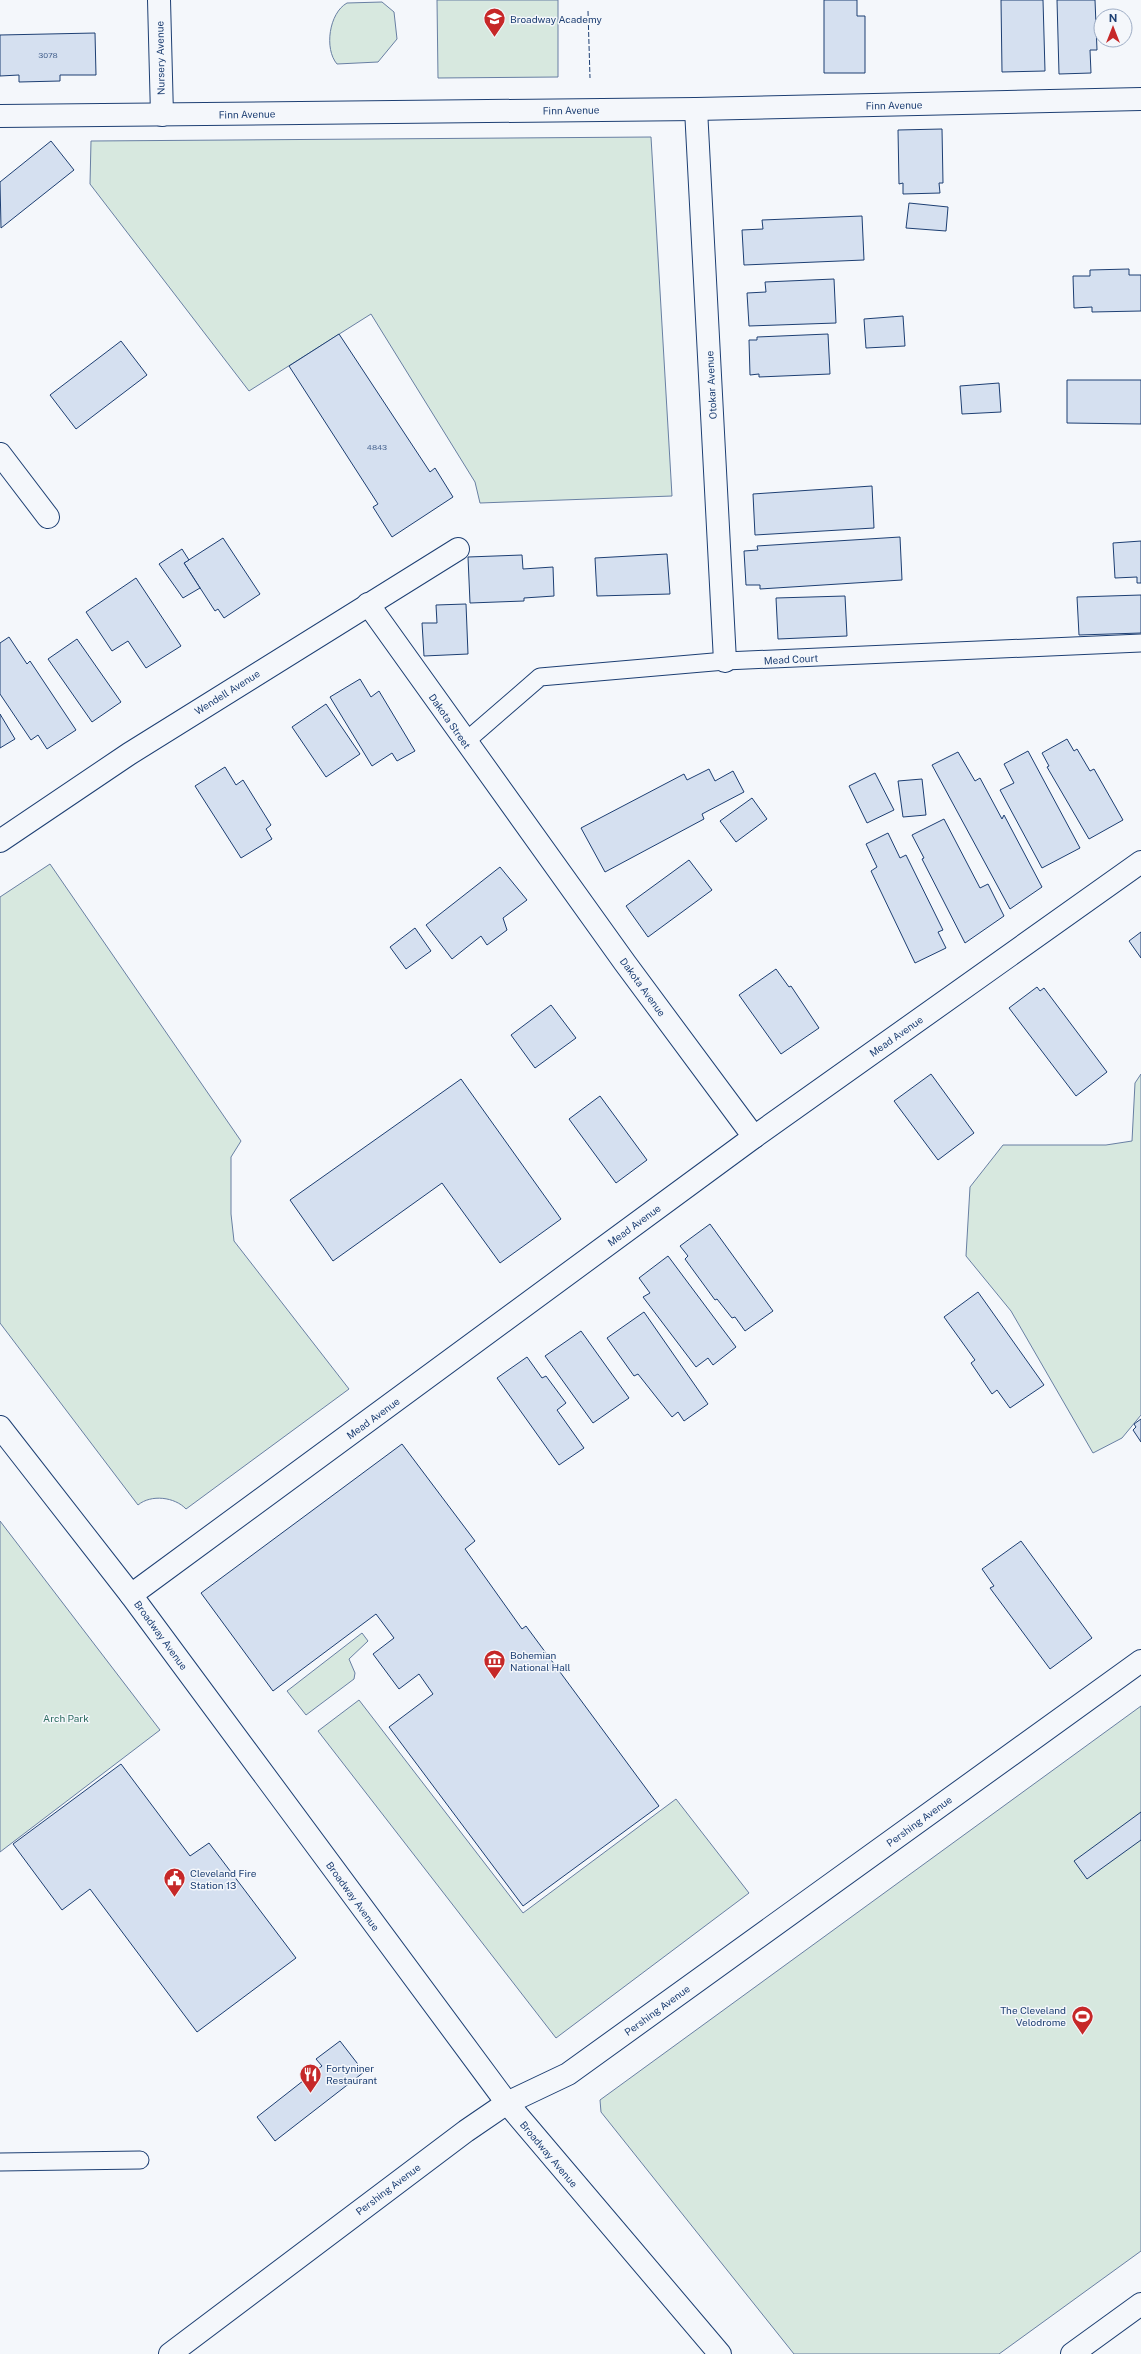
<svg xmlns="http://www.w3.org/2000/svg" width="1141" height="2354" viewBox="0 0 1141 2354" font-family="'Public Sans',sans-serif">
<style>
.green{fill:#d7e8df;stroke:#687fa3}
.building{fill:#d5e0f0;stroke:#1d3f73}
.lines{fill:none;stroke-linecap:round;stroke-linejoin:round}
.service-casing{stroke:#1d3f73;stroke-width:19}
.minor-casing{stroke:#1d3f73;stroke-width:24}
.primary-casing{stroke:#1d3f73;stroke-width:24}
.service{stroke:#f4f7fb;stroke-width:17}
.minor{stroke:#f4f7fb;stroke-width:22}
.primary{stroke:#f4f7fb;stroke-width:22}
.fence{stroke:#1d3f73;stroke-width:1;stroke-dasharray:5 2;stroke-linecap:butt}
.labels{text-anchor:middle;dominant-baseline:central;stroke-width:3;stroke-linejoin:round;paint-order:stroke}
.number-label{font-size:8px;fill:#4b6792}
.poi-label{font-size:10px;fill:#1d3f73;stroke:#f4f7fb;text-anchor:start}
.street-label{font-size:10px;fill:#1d3f73;stroke:#f4f7fb}
.park-label{font-size:10px;fill:#2c6c60;stroke:#f4f7fb}
</style>
<rect width="100%" height="100%" fill="#f4f7fb"/>
<!-- green -->
<g class="green">
<polygon points="437,0 558,0 558,77 438,78"/>
<path d="M382,2L394,12L397,39L378,62L337,64C324,49 329,13 347,3Z"/>
<polygon points="651,137 672,496 480,503 475,482 371,314 249,391 90,184 91,141"/>
<path d="M50,864L241,1141L231,1157V1214L234,1241L349,1389L186,1509C175,1497 151,1494 138,1505L0,1323V897Z"/>
<polygon points="1141,1074 1141,1415 1122,1438 1093,1453 1011,1311 966,1256 970,1187 1003,1145 1106,1145 1132,1141 1135,1083"/>
<polygon points="0,1521 160,1730 0,1852"/>
<polygon points="362,1633 368,1641 349,1659 355,1673 354,1679 306,1715 287,1691"/>
<polygon points="359,1700 523,1913 676,1799 749,1893 556,2038 318,1731"/>
<polygon points="1141,1706 1141,2251 999,2354 794,2354 601,2112 600,2100"/>
</g>
<!-- building -->
<g class="building">
<polygon points="824,0 857,0 857,16 865,16 865,73 824,73"/>
<polygon points="1001,0 1043,0 1045,71 1002,72"/>
<polygon points="1057,0 1095,0 1097,50 1090,50 1091,73 1059,74"/>
<polygon points="95,33 96,75 60,75 60,81 19,82 19,75 0,76 0,35"/>
<polygon points="942,129 943,183 939,183 940,193 903,194 903,183 899,184 898,130"/>
<polygon points="51,141 74,170 1,228 0,182"/>
<polygon points="909,203 948,207 946,231 906,228"/>
<polygon points="862,216 864,260 744,265 742,230 763,229 762,220"/>
<polygon points="1129,269 1129,275 1141,275 1141,311 1092,312 1092,307 1074,308 1073,276 1090,276 1090,270"/>
<polygon points="834,279 836,323 749,326 747,293 766,292 765,282"/>
<polygon points="903,316 905,346 866,348 864,319"/>
<polygon points="339,334 430,472 435,468 453,497 392,537 373,507 378,504 289,366"/>
<polygon points="828,334 830,374 759,377 759,374 750,375 749,340 757,340 757,337"/>
<polygon points="121,341 147,375 76,429 50,395"/>
<polygon points="1067,380 1141,380 1141,424 1067,423"/>
<polygon points="999,383 1001,412 962,414 960,386"/>
<polygon points="872,486 874,528 755,535 753,494"/>
<polygon points="900,537 902,580 760,589 760,585 746,585 744,551 758,550 757,546"/>
<polygon points="223,538 260,594 224,618 218,609 215,611 184,563"/>
<polygon points="1141,541 1141,583 1137,583 1137,577 1115,578 1113,543"/>
<polygon points="182,549 189,560 184,563 200,588 183,598 159,564"/>
<polygon points="667,554 670,594 597,596 595,558"/>
<polygon points="522,555 523,569 553,567 554,596 524,598 524,601 470,603 468,557"/>
<polygon points="136,578 181,646 146,668 128,641 112,651 86,612"/>
<polygon points="1141,595 1141,633 1079,635 1077,597"/>
<polygon points="845,596 847,636 778,639 776,598"/>
<polygon points="466,604 468,654 424,656 422,623 437,623 436,605"/>
<polygon points="9,637 27,664 30,661 76,730 47,749 38,735 31,740 0,694 0,643"/>
<polygon points="77,639 121,702 92,722 48,659"/>
<polygon points="360,679 371,697 379,691 415,751 397,761 392,753 372,766 330,697"/>
<polygon points="326,704 360,754 326,777 292,727"/>
<polygon points="0,714 15,739 0,748"/>
<polygon points="1067,739 1074,751 1077,749 1090,771 1094,769 1123,820 1089,839 1047,767 1049,766 1042,753"/>
<polygon points="1028,751 1080,848 1042,868 1000,790 1014,783 1004,764"/>
<polygon points="958,752 975,781 980,778 1002,819 1004,815 1042,887 1010,909 932,765"/>
<polygon points="225,767 236,785 243,780 271,825 266,829 272,839 241,858 195,786"/>
<polygon points="709,769 715,781 733,771 744,792 702,814 704,819 605,872 581,828 684,774 687,780"/>
<polygon points="875,773 894,810 867,823 849,786"/>
<polygon points="922,779 926,815 903,817 898,781"/>
<polygon points="752,798 767,819 736,842 720,821"/>
<polygon points="944,819 980,888 988,884 1004,916 965,943 922,859 924,858 912,835"/>
<polygon points="888,833 900,858 906,855 943,930 938,932 946,948 915,963 871,871 877,867 866,844"/>
<polygon points="689,860 712,890 648,937 626,906"/>
<polygon points="500,867 527,900 503,918 507,930 487,945 481,936 452,959 426,925"/>
<polygon points="415,928 431,951 406,969 390,947"/>
<polygon points="1141,932 1141,958 1129,941"/>
<polygon points="776,969 789,987 791,986 819,1028 781,1054 739,995"/>
<polygon points="1037,987 1040,991 1044,988 1107,1072 1076,1096 1009,1008"/>
<polygon points="551,1005 576,1038 535,1068 511,1035"/>
<polygon points="931,1074 974,1133 938,1160 894,1101"/>
<polygon points="461,1079 561,1219 500,1263 442,1183 333,1261 290,1200"/>
<polygon points="600,1096 647,1160 616,1183 569,1119"/>
<polygon points="710,1224 773,1311 745,1331 735,1317 732,1318 717,1299 715,1300 685,1259 688,1256 680,1246"/>
<polygon points="668,1256 736,1347 713,1365 708,1358 696,1367 643,1297 650,1293 639,1278"/>
<polygon points="978,1292 1044,1385 1010,1408 997,1390 992,1394 971,1363 975,1360 944,1317"/>
<polygon points="644,1312 708,1404 684,1421 678,1412 672,1417 638,1374 634,1376 607,1338"/>
<polygon points="581,1331 629,1398 593,1423 545,1356"/>
<polygon points="527,1357 542,1378 546,1376 566,1403 557,1410 584,1448 559,1465 497,1378"/>
<polygon points="1141,1419 1141,1442 1133,1430 1136,1427 1134,1424"/>
<polygon points="402,1444 475,1541 465,1549 522,1629 526,1626 659,1806 523,1906 389,1727 433,1694 419,1674 399,1689 373,1654 394,1638 376,1614 273,1691 201,1593"/>
<polygon points="1021,1541 1092,1638 1050,1669 990,1588 994,1586 982,1569"/>
<polygon points="121,1764 190,1856 209,1843 296,1958 197,2032 90,1889 62,1910 13,1844"/>
<polygon points="1141,1812 1141,1840 1087,1879 1074,1861"/>
<polygon points="340,2041 364,2072 275,2141 257,2117 322,2066 316,2059"/>
</g>
<g class="lines">
<defs>
<g id="service">
<polyline points="465,742 540,677 725,661 1141,643"/>
<polyline points="0,2162 140,2160"/>
</g>
<g id="minor">
<polyline points="159,0 162,115"/>
<polyline points="696,109 725,661"/>
<polyline points="0,116 696,109 1141,99"/>
<polyline points="0,454 48,517"/>
<polyline points="368,604 625,963 754,1137"/>
<polyline points="0,841 129,754 458,549"/>
<polyline points="131,1595 754,1137 1141,862"/>
<polyline points="507,2103 568,2074 1141,1661"/>
<polyline points="1072,2354 1141,2304"/>
</g>
<g id="primary">
<polyline points="0,1427 131,1595 507,2103 720,2354"/>
<polyline points="170,2354 466,2131 507,2103"/>
</g>
</defs>
<!-- service casing -->
<use href="#service" class="service-casing"/>
<!-- minor casing -->
<use href="#minor" class="minor-casing"/>
<!-- primary casing -->
<use href="#primary" class="primary-casing"/>
<!-- service -->
<use href="#service" class="service"/>
<!-- minor -->
<use href="#minor" class="minor"/>
<!-- primary -->
<use href="#primary" class="primary"/>
<!-- fence -->
<polyline class="fence" points="588,11 590,78"/>
</g>
<!-- icons -->
<defs>
<symbol id="school-pin" viewBox="-11 -11 22 30"><path d="M0 17L-7.5 6A9.5 9.5 0 1 1 7.5 6Z" fill="#c62828" stroke="#f4f7fb"/><path d="M0-5L7-2L0 1L-7-2ZM-4 1L0 2.5L4 1V4Q0 6-4 4Z" fill="#fff"/></symbol>
<symbol id="museum-pin" viewBox="-11 -11 22 30"><path d="M0 17L-7.5 6A9.5 9.5 0 1 1 7.5 6Z" fill="#c62828" stroke="#f4f7fb"/><path d="M0-6L6-3V-2H-6V-3ZM-5-1h2V3h-2ZM-1-1h2V3h-2ZM3-1h2V3H3ZM-6 4H6V6H-6Z" fill="#fff"/></symbol>
<symbol id="civic-pin" viewBox="-11 -11 22 30"><path d="M0 17L-7.5 6A9.5 9.5 0 1 1 7.5 6Z" fill="#c62828" stroke="#f4f7fb"/><path d="M-.6-6.5H3V-4.5H.6V-3L4-1V1h2V6H-6V1h2V-1L-.6-3ZM-1.2 2.5V6h2.4V2.5Z" fill="#fff"/></symbol>
<symbol id="stadium-pin" viewBox="-11 -11 22 30"><path d="M0 17L-7.5 6A9.5 9.5 0 1 1 7.5 6Z" fill="#c62828" stroke="#f4f7fb"/><path d="M0-5a6.5 5 0 1 0 0 10a6.5 5 0 1 0 0-10ZM-3.5-1.8h7v3.6h-7Z" fill="#fff"/></symbol>
<symbol id="restaurant-pin" viewBox="-11 -11 22 30"><path d="M0 17L-7.5 6A9.5 9.5 0 1 1 7.5 6Z" fill="#c62828" stroke="#f4f7fb"/><path d="M-5-6h1v4h1v-4h1v4h1v-4h1v5L-1.5 .5V6h-2V.5L-5-1ZM5-6V6H3V1.5H1.5Q1.5-4 5-6Z" fill="#fff"/></symbol>
</defs>
<g fill-rule="evenodd">
<use href="#school-pin" x="482" y="6" width="25" height="34"/>
<use href="#museum-pin" x="482" y="1648" width="25" height="34"/>
<use href="#civic-pin" x="162" y="1866" width="25" height="34"/>
<use href="#stadium-pin" x="1070" y="2004" width="25" height="34"/>
<use href="#restaurant-pin" x="298" y="2062" width="25" height="34"/>
</g>
<g class="labels">
<!-- number labels -->
<g class="number-label">
<text x="48" y="55">3078</text>
<text x="377" y="447">4843</text>
</g>
<!-- poi labels -->
<g class="poi-label">
<text x="510" y="19">Broadway Academy</text>
<text x="510" y="1655">Bohemian<tspan x="510" dy="12">National Hall</tspan></text>
<text x="190" y="1873">Cleveland Fire<tspan x="190" dy="12">Station 13</tspan></text>
<text x="1066" y="2010" text-anchor="end">The Cleveland<tspan x="1066" dy="12">Velodrome</tspan></text>
<text x="326" y="2068">Fortyniner<tspan x="326" dy="12">Restaurant</tspan></text>
</g>
<!-- street labels -->
<g class="street-label">
<text transform="translate(160 58) rotate(-91)">Nursery Avenue</text>
<text transform="translate(894 105) rotate(-1)">Finn Avenue</text>
<text transform="translate(571 110) rotate(-1)">Finn Avenue</text>
<text transform="translate(247 114) rotate(-1)">Finn Avenue</text>
<text transform="translate(711 385) rotate(-93)">Otokar Avenue</text>
<text transform="translate(791 659) rotate(-3)">Mead Court</text>
<text transform="translate(227 692) rotate(-32)">Wendell Avenue</text>
<text transform="translate(450 721) rotate(55)">Dakota Street</text>
<text transform="translate(643 987) rotate(54)">Dakota Avenue</text>
<text transform="translate(896 1036) rotate(-35)">Mead Avenue</text>
<text transform="translate(634 1225) rotate(-36)">Mead Avenue</text>
<text transform="translate(373 1418) rotate(-36)">Mead Avenue</text>
<text transform="translate(161 1635) rotate(54)">Broadway Avenue</text>
<text transform="translate(919 1821) rotate(-36)">Pershing Avenue</text>
<text transform="translate(353 1896) rotate(54)">Broadway Avenue</text>
<text transform="translate(657 2010) rotate(-36)">Pershing Avenue</text>
<text transform="translate(549 2154) rotate(50)">Broadway Avenue</text>
<text transform="translate(388 2189) rotate(-37)">Pershing Avenue</text>
</g>
<!-- park labels -->
<g class="park-label">
<text x="66" y="1718">Arch Park</text>
</g>
</g>
<!-- north arrow -->
<g transform="translate(1113 28)"><circle r="19" fill="#f4f7fb" stroke="#9eadc5"/>
<path d="M0-3L7 15L0 10L-7 15Z" fill="#c62828"/>
<text y="-6" font-size="11" font-weight="bold" text-anchor="middle" fill="#1d3f73">N</text>
</g>
</svg>
